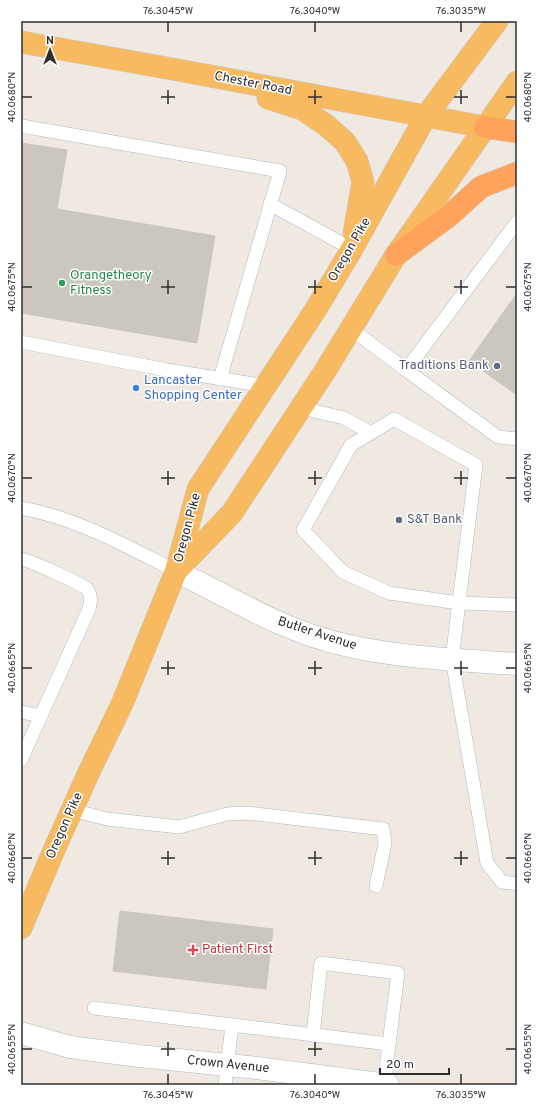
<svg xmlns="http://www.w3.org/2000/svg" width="538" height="1106" viewBox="0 0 538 1106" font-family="Overpass,sans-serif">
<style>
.building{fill:#cbc7bf;stroke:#cbc5ba}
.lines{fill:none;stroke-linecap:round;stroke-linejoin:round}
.service-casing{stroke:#b4b7c1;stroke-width:14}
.minor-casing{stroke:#b4b7c1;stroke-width:23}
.tertiary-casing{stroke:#b4b7c1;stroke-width:23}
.trunk-casing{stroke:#c9c9c9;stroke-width:23}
.motorway-casing{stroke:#c9c9c9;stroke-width:23}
.service{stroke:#fff;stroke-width:13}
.minor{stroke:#fff;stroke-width:22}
.tertiary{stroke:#fff;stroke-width:22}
.trunk{stroke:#f8ba60;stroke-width:22}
.motorway{stroke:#ffa35c;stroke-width:22}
.ticks{fill:none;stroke:#2e2e2e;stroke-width:1.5}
.leisure-dot{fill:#2e9e5b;stroke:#fff;stroke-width:1.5}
.service-dot{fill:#5c6f8a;stroke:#fff;stroke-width:1.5}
.shop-dot{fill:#3f7fe0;stroke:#fff;stroke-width:1.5}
.health-dot{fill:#e0444e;stroke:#fff;stroke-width:1.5}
.labels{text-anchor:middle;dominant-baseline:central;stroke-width:3;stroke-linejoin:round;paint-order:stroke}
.street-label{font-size:13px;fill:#2e2e2e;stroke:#fff}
.leisure-label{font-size:13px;fill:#27864d;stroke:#fff;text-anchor:start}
.service-label{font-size:13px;fill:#4e5e75;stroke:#fff;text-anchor:end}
.shop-label{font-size:13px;fill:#366cbe;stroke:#fff;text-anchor:start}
.health-label{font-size:13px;fill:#be3a42;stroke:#fff;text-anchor:start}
.neatline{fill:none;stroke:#2e2e2e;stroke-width:1.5}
.ticks-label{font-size:10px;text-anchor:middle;fill:#2e2e2e}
</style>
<rect width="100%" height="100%" fill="#efe9e1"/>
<!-- building -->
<g class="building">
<polygon points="21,143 67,150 57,209 215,236 197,343 21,313"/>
<polygon points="517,293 517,395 469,361"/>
<polygon points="120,911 273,929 266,989 113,971"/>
</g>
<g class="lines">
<defs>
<g id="service">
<polyline points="21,126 280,171 220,379"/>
<polyline points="270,204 352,249"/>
<polyline points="351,329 406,370 517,222"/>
<polyline points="21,342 167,370 266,386"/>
<polyline points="406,370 498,437 517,439"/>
<polyline points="301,408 344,418 371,433"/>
<path d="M21,508C77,518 126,546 176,571"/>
<path d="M21,559C29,560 82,584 87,589C92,595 91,602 89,609L21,760"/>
<polyline points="517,605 459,603 389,593 343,572 303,530 351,445 394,419 476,465 452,659 487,863 502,882 517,884"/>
<polyline points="21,712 41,716"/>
<polyline points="72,810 107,819 179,827 227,814 247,813 383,829 385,843 376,886"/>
<polyline points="94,1008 232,1025"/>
<polyline points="313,1035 321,963 398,973 389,1044"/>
<polyline points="225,1085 232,1025 389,1044 384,1085"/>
</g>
<polyline id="minor" points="21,1033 70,1047 139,1056 257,1068 388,1085"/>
<path id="tertiary" d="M176,571C231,598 285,632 345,645C401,658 460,660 517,664"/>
<g id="trunk">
<polyline points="21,42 178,70 485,127"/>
<polyline points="268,98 302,109 326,125 345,142 357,161 363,182 354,233"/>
<polyline points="177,570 232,513 325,371 396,255 517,82"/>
<polyline points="21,928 54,850 89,772 122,704 176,571 198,489 316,309 352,249 426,116 497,21"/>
</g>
<g id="motorway">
<polyline points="485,127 517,132"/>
<polyline points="396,255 449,216 481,187 517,173"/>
</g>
</defs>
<!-- service casing -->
<use href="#service" class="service-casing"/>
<!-- minor casing -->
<use href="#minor" class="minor-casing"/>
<!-- tertiary casing -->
<use href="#tertiary" class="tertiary-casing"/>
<!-- trunk casing -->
<use href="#trunk" class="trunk-casing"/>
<!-- motorway casing -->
<use href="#motorway" class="motorway-casing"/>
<!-- service -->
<use href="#service" class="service"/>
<!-- minor -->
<use href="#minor" class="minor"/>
<!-- tertiary -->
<use href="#tertiary" class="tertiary"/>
<!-- trunk -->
<use href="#trunk" class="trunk"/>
<!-- motorway -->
<use href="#motorway" class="motorway"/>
</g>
<!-- ticks -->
<path class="ticks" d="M168,22V32M315,22V32M461,22V32M168,90V104M315,90V104M461,90V104M22,97H32M161,97H175M308,97H322M454,97H468M506,97H516M168,280V294M315,280V294M461,280V294M22,287H32M161,287H175M308,287H322M454,287H468M506,287H516M168,471V485M315,471V485M461,471V485M22,478H32M161,478H175M308,478H322M454,478H468M506,478H516M168,661V675M315,661V675M461,661V675M22,668H32M161,668H175M308,668H322M454,668H468M506,668H516M168,851V865M315,851V865M461,851V865M22,858H32M161,858H175M308,858H322M454,858H468M506,858H516M168,1042V1056M315,1042V1056M22,1049H32M161,1049H175M308,1049H322M506,1049H516M168,1074V1084M315,1074V1084M461,1074V1084"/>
<!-- markers -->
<circle class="leisure-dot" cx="62" cy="283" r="4"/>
<g class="service-dot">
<circle cx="497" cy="366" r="4"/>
<circle cx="399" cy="520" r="4"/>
</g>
<circle class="shop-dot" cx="136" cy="388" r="4"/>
<path class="health-dot" d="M191 944h4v4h4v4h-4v4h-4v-4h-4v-4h4z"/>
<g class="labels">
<!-- street labels -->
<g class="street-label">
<text transform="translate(253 84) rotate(11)">Chester Road</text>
<text transform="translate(350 250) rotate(-60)">Oregon Pike</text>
<text transform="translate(188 528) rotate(-75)">Oregon Pike</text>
<text transform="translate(317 634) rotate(18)">Butler Avenue</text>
<text transform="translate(65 826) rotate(-66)">Oregon Pike</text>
<text transform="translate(228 1065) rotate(6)">Crown Avenue</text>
</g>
<!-- leisure labels -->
<g class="leisure-label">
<text x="70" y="276">Orangetheory<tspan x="70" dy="15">Fitness</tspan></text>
</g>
<!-- service labels -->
<g class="service-label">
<text x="489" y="366">Traditions Bank</text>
<text x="407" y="520" text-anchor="start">S&amp;T Bank</text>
</g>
<!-- shop labels -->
<g class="shop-label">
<text x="144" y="381">Lancaster<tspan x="144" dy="15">Shopping Center</tspan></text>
</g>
<!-- health labels -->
<g class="health-label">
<text x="202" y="950">Patient First</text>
</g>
</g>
<!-- border -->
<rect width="538" height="1106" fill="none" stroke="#ffffff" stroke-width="44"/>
<!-- north arrow -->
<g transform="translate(50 50)" stroke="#ffffff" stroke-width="3" paint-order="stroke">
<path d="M0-3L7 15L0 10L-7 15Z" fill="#2e2e2e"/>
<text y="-6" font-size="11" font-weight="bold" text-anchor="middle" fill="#2e2e2e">N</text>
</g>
<!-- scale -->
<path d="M380 1068v6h69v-6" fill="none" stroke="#2e2e2e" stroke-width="2"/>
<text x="386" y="1068" font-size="12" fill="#2e2e2e" stroke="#ffffff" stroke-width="3" paint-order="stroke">20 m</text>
<rect x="22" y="22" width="494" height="1062" class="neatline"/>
<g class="ticks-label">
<text x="168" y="14">76.3045°W</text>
<text x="315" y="14">76.3040°W</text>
<text x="461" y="14">76.3035°W</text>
<text transform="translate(11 97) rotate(-90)" y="4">40.0680°N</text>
<text transform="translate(527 97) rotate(-90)" y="4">40.0680°N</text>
<text transform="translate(11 287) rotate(-90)" y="4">40.0675°N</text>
<text transform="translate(527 287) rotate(-90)" y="4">40.0675°N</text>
<text transform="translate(11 478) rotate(-90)" y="4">40.0670°N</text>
<text transform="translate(527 478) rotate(-90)" y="4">40.0670°N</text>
<text transform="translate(11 668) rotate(-90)" y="4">40.0665°N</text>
<text transform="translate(527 668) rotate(-90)" y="4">40.0665°N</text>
<text transform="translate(11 858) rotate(-90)" y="4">40.0660°N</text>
<text transform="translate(527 858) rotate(-90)" y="4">40.0660°N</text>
<text transform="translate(11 1049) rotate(-90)" y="4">40.0655°N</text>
<text transform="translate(527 1049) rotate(-90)" y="4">40.0655°N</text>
<text x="168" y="1098">76.3045°W</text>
<text x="315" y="1098">76.3040°W</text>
<text x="461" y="1098">76.3035°W</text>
</g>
</svg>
